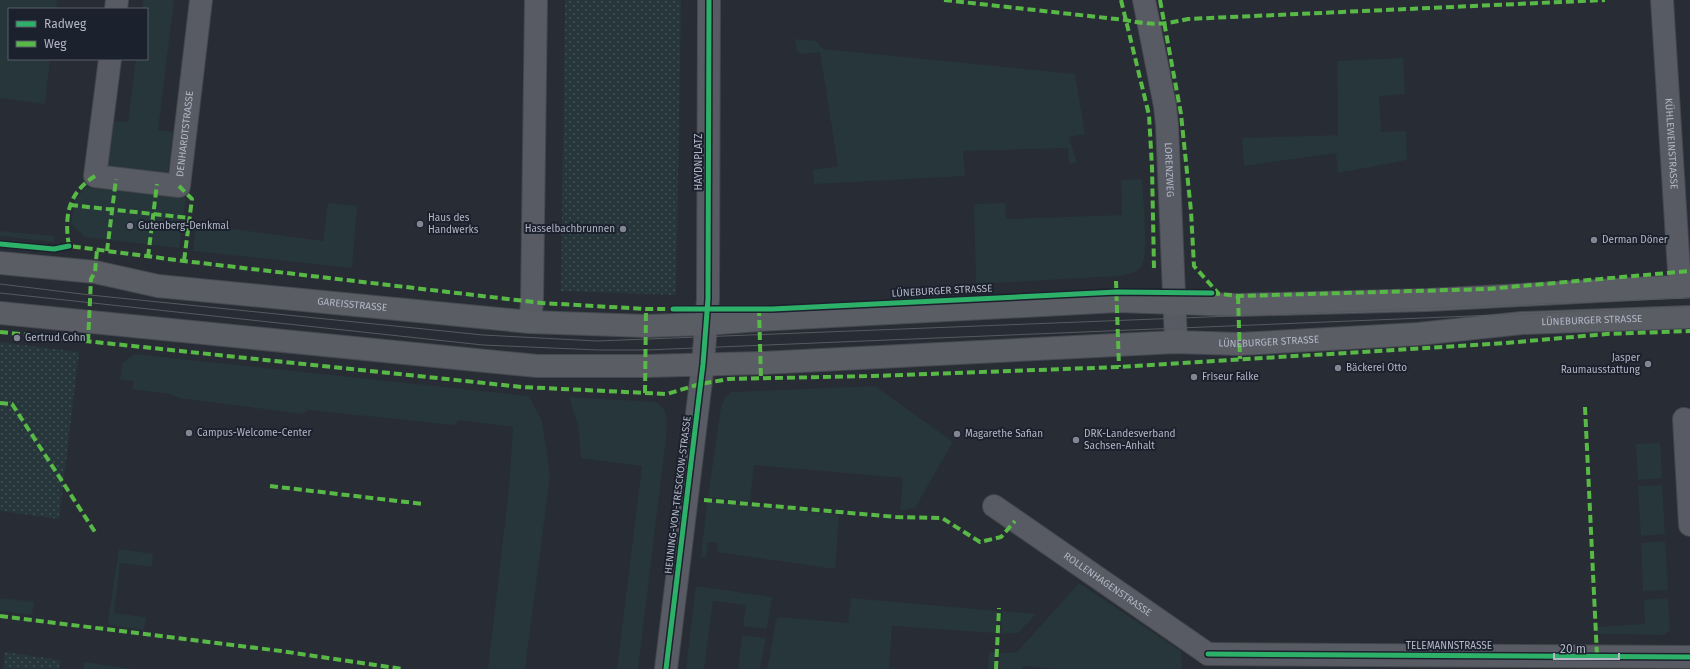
<svg xmlns="http://www.w3.org/2000/svg" width="1690" height="669" viewBox="0 0 1690 669" font-family="'Fira Sans',sans-serif">
<style>
.grass{fill:#26363a}
.park{fill:url(#park-dots)}
.lines{fill:none;stroke-linecap:round;stroke-linejoin:round}
.minor-casing{stroke:#44474d;stroke-width:24}
.major-casing{stroke:#464951;stroke-width:24}
.minor{stroke:#585b63;stroke-width:22}
.major{stroke:#5b5d65;stroke-width:22}
.tram{stroke:#575960;stroke-width:1}
.quiet{stroke:#58b947;stroke-width:4;stroke-dasharray:8 4;stroke-linecap:butt}
.cycleway-casing{stroke:#1c212e;stroke-width:8}
.cycleway{stroke:#2db169;stroke-width:5}
.poi-dot{fill:#828693;stroke:#1c212e;stroke-width:1.5}
.labels{text-anchor:middle;dominant-baseline:central;stroke-width:4;stroke-linejoin:round;paint-order:stroke}
.street-label{font-size:10px;fill:#b2b7c6;stroke:#1c212e}
.poi-label{font-size:10px;fill:#b2b7c6;stroke:#1c212e;text-anchor:start}
</style>
<defs>
<pattern id="park-dots" width="8" height="8" patternUnits="userSpaceOnUse"><rect width="8" height="8" fill="#26363a"/><path d="M2 2h.1M6 6h.1" fill="none" stroke="#435155" stroke-width="1.8" stroke-linecap="round"/></pattern>
</defs>
<rect width="100%" height="100%" fill="#282c34"/>
<!-- grass -->
<g class="grass">
<polygon points="0,0 57,0 56,9 9,9 9,59 50,59 45,104 0,98"/>
<polygon points="143,0 174,0 158,130 173,132 167,177 106,169 112,121 128,122 136,59 147,59 147,9 142,9"/>
<polygon points="795,39 816,41 823,49 1075,74 1085,134 1069,137 1077,163 1069,164 1068,148 963,151 965,176 814,184 813,170 838,166 820,52 802,54 797,52"/>
<polygon points="1403,58 1405,94 1379,96 1381,132 1406,131 1407,160 1338,173 1336,153 1244,166 1242,138 1338,135 1337,61"/>
<path d="M1142,179C1143,195 1149,256 1141,267C1136,273 1125,275 1118,276L976,284L974,204L1005,203L1006,219L1122,215L1121,180Z"/>
<polygon points="85,187 186,198 179,248 85,237 71,224 75,201"/>
<polygon points="328,203 357,206 352,268 193,251 196,224 323,241"/>
<polygon points="0,231 54,236 54,242 0,236"/>
<polygon points="135,354 529,396 542,421 550,475 525,669 488,669 509,488 513,427 459,420 455,425 308,410 302,414 179,398 170,394 133,389 133,381 120,380 122,363"/>
<polygon points="875,386 953,442 915,508 900,511 903,478 754,465 750,502 708,497 721,407 725,398 731,392"/>
<polygon points="569,397 656,402 664,409 667,421 666,438 638,669 617,669 642,466 581,458 578,426"/>
<polygon points="1660,443 1662,478 1638,480 1636,444"/>
<polygon points="1662,485 1665,534 1641,536 1638,486"/>
<polygon points="707,501 839,515 835,569 717,552 718,543 708,542 706,557 701,557"/>
<polygon points="1665,541 1668,590 1643,591 1641,543"/>
<polygon points="119,549 153,554 152,567 120,563 114,613 146,617 144,630 110,625 108,621"/>
<polygon points="1079,583 1181,651 1182,669 1057,669 1023,666 1022,669 999,669 999,653 1013,653 1017,652"/>
<polygon points="696,586 772,597 767,629 743,626 746,605 713,601 704,669 686,669"/>
<polygon points="0,598 34,602 32,615 0,611"/>
<polygon points="851,598 997,611 996,633 892,626 889,668 901,669 767,669 777,617 848,623"/>
<polygon points="1668,598 1670,630 1664,635 1597,634 1597,627 1645,624 1644,600"/>
<polygon points="1002,611 1036,614 1018,633 1001,634"/>
<polygon points="742,635 766,638 760,669 738,669"/>
<polygon points="989,652 995,653 995,669 988,669"/>
<polygon points="84,662 133,669 84,669"/>
</g>
<!-- park -->
<g class="park">
<polygon points="565,0 681,0 676,295 561,291"/>
<polygon points="0,342 79,352 59,519 0,511"/>
<polygon points="5,652 60,660 59,669 3,669"/>
</g>
<g class="lines">
<defs>
<g id="minor">
<path id="s1" d="M1144,0L1165,106L1167,125L1176,342"/>
<path id="s2" d="M1662,0L1680,287"/>
<polyline points="116,9 117,0"/>
<path id="s3" d="M110,59L95,176L179,186L201,0"/>
<polyline points="530,322 532,302 536,0"/>
<polyline points="1684,419 1690,525"/>
<path id="s4" d="M994,506L1208,654"/>
<polyline points="1208,654 1690,657"/>
<polyline points="666,669 703,364 708,299 709,0"/>
</g>
<g id="major">
<path id="s5" d="M0,263L95,272L158,286L530,322L646,326L706,324L759,320L1117,301L1238,305L1428,300L1690,286"/>
<path id="s6" d="M0,313L537,366H646L761,363L1176,342L1239,344L1418,334L1522,323L1690,317"/>
</g>
</defs>
<!-- minor casing -->
<use href="#minor" class="minor-casing"/>
<!-- major casing -->
<use href="#major" class="major-casing"/>
<!-- minor -->
<use href="#minor" class="minor"/>
<!-- major -->
<use href="#major" class="major"/>
<!-- tram -->
<g class="tram">
<polyline points="0,284 90,295 483,335 597,341 1690,298"/>
<polyline points="0,293 483,345 598,350 646,350 1690,307"/>
</g>
<!-- quiet -->
<g class="quiet">
<path d="M944,0L1125,20C1151,25 1162,25 1188,19L1605,0"/>
<polyline points="1121,0 1149,115 1152,167 1154,268"/>
<polyline points="1160,0 1181,114 1191,211 1194,266 1218,293"/>
<path d="M95,176C68,193 64,216 69,246L184,261L542,303L646,309H673"/>
<polyline points="179,186 192,199 184,261"/>
<polyline points="70,205 190,218"/>
<polyline points="107,251 116,179"/>
<polyline points="148,257 157,184"/>
<polyline points="1116,281 1119,367"/>
<polyline points="1212,293 1238,296 1487,289 1690,271"/>
<polyline points="1238,296 1240,359"/>
<polyline points="759,308 761,379"/>
<polyline points="0,332 522,387 667,394 700,384 729,379 873,376 1119,367 1506,343 1606,334 1690,331"/>
<polyline points="88,342 91,279 95,272 97,250"/>
<polyline points="645,393 646,309"/>
<polyline points="0,403 12,404 95,532"/>
<polyline points="1585,407 1597,656"/>
<polyline points="270,486 423,504"/>
<polyline points="704,500 896,517 942,518 980,542 1001,537 1015,521"/>
<polyline points="0,616 281,651 402,669"/>
<polyline points="996,669 999,608"/>
</g>
<defs>
<g id="cycleway">
<polyline points="0,244 54,249 69,246"/>
<polyline points="673,309 772,309 1117,292 1212,293"/>
<polyline points="1208,654 1690,657"/>
<polyline points="666,669 703,364 708,299 709,0"/>
</g>
</defs>
<!-- cycleway casing -->
<use href="#cycleway" class="cycleway-casing"/>
<!-- cycleway -->
<use href="#cycleway" class="cycleway"/>
</g>
<!-- markers -->
<g class="poi-dot">
<circle cx="420" cy="224" r="4"/>
<circle cx="130" cy="226" r="4"/>
<circle cx="623" cy="229" r="4"/>
<circle cx="1594" cy="240" r="4"/>
<circle cx="17" cy="338" r="4"/>
<circle cx="1648" cy="364" r="4"/>
<circle cx="1338" cy="368" r="4"/>
<circle cx="1194" cy="377" r="4"/>
<circle cx="189" cy="433" r="4"/>
<circle cx="957" cy="434" r="4"/>
<circle cx="1076" cy="440" r="4"/>
</g>
<g class="labels">
<!-- street labels -->
<g class="street-label">
<text stroke="none"><textPath href="#s3" startOffset="255">DENHARDTSTRASSE</textPath></text>
<text stroke="none"><textPath href="#s2" startOffset="144">KÜHLEWEINSTRASSE</textPath></text>
<text transform="translate(699 162) rotate(-90)">HAYDNPLATZ</text>
<text stroke="none"><textPath href="#s1" startOffset="172">LORENZWEG</textPath></text>
<text transform="translate(942 291) rotate(-3)">LÜNEBURGER STRASSE</text>
<text stroke="none"><textPath href="#s5" startOffset="355">GAREISSTRASSE</textPath></text>
<text stroke="none"><textPath href="#s6" startOffset="1596">LÜNEBURGER STRASSE</textPath></text>
<text stroke="none"><textPath href="#s6" startOffset="1272">LÜNEBURGER STRASSE</textPath></text>
<text transform="translate(678 495) rotate(-83)">HENNING-VON-TRESCKOW-STRASSE</text>
<text stroke="none"><textPath href="#s4" startOffset="138">ROLLENHAGENSTRASSE</textPath></text>
<text x="1449" y="646">TELEMANNSTRASSE</text>
</g>
<!-- poi labels -->
<g class="poi-label">
<text x="428" y="218">Haus des<tspan x="428" dy="12">Handwerks</tspan></text>
<text x="138" y="226">Gutenberg-Denkmal</text>
<text x="615" y="229" text-anchor="end">Hasselbachbrunnen</text>
<text x="1602" y="240">Derman Döner</text>
<text x="25" y="338">Gertrud Cohn</text>
<text x="1640" y="358" text-anchor="end">Jasper<tspan x="1640" dy="12">Raumausstattung</tspan></text>
<text x="1346" y="368">Bäckerei Otto</text>
<text x="1202" y="377">Friseur Falke</text>
<text x="197" y="433">Campus-Welcome-Center</text>
<text x="965" y="434">Magarethe Safian</text>
<text x="1084" y="434">DRK-Landesverband<tspan x="1084" dy="12">Sachsen-Anhalt</tspan></text>
</g>
</g>
<!-- legend -->
<rect x="8" y="8" width="140" height="52" fill="#1c212e" stroke="#585d6b"/>
<rect x="16" y="21" width="20" height="6" fill="#2db169" stroke="#585d6b"/>
<text x="44" y="28" font-size="12" fill="#b2b7c6">Radweg</text>
<rect x="16" y="41" width="20" height="6" fill="#58b947" stroke="#585d6b"/>
<text x="44" y="48" font-size="12" fill="#b2b7c6">Weg</text>
<!-- scale -->
<path d="M1554 653v6h65v-6" fill="none" stroke="#b2b7c6" stroke-width="2"/>
<text x="1560" y="653" font-size="12" fill="#b2b7c6" stroke="#1c212e" stroke-width="3" paint-order="stroke">20 m</text>
</svg>
